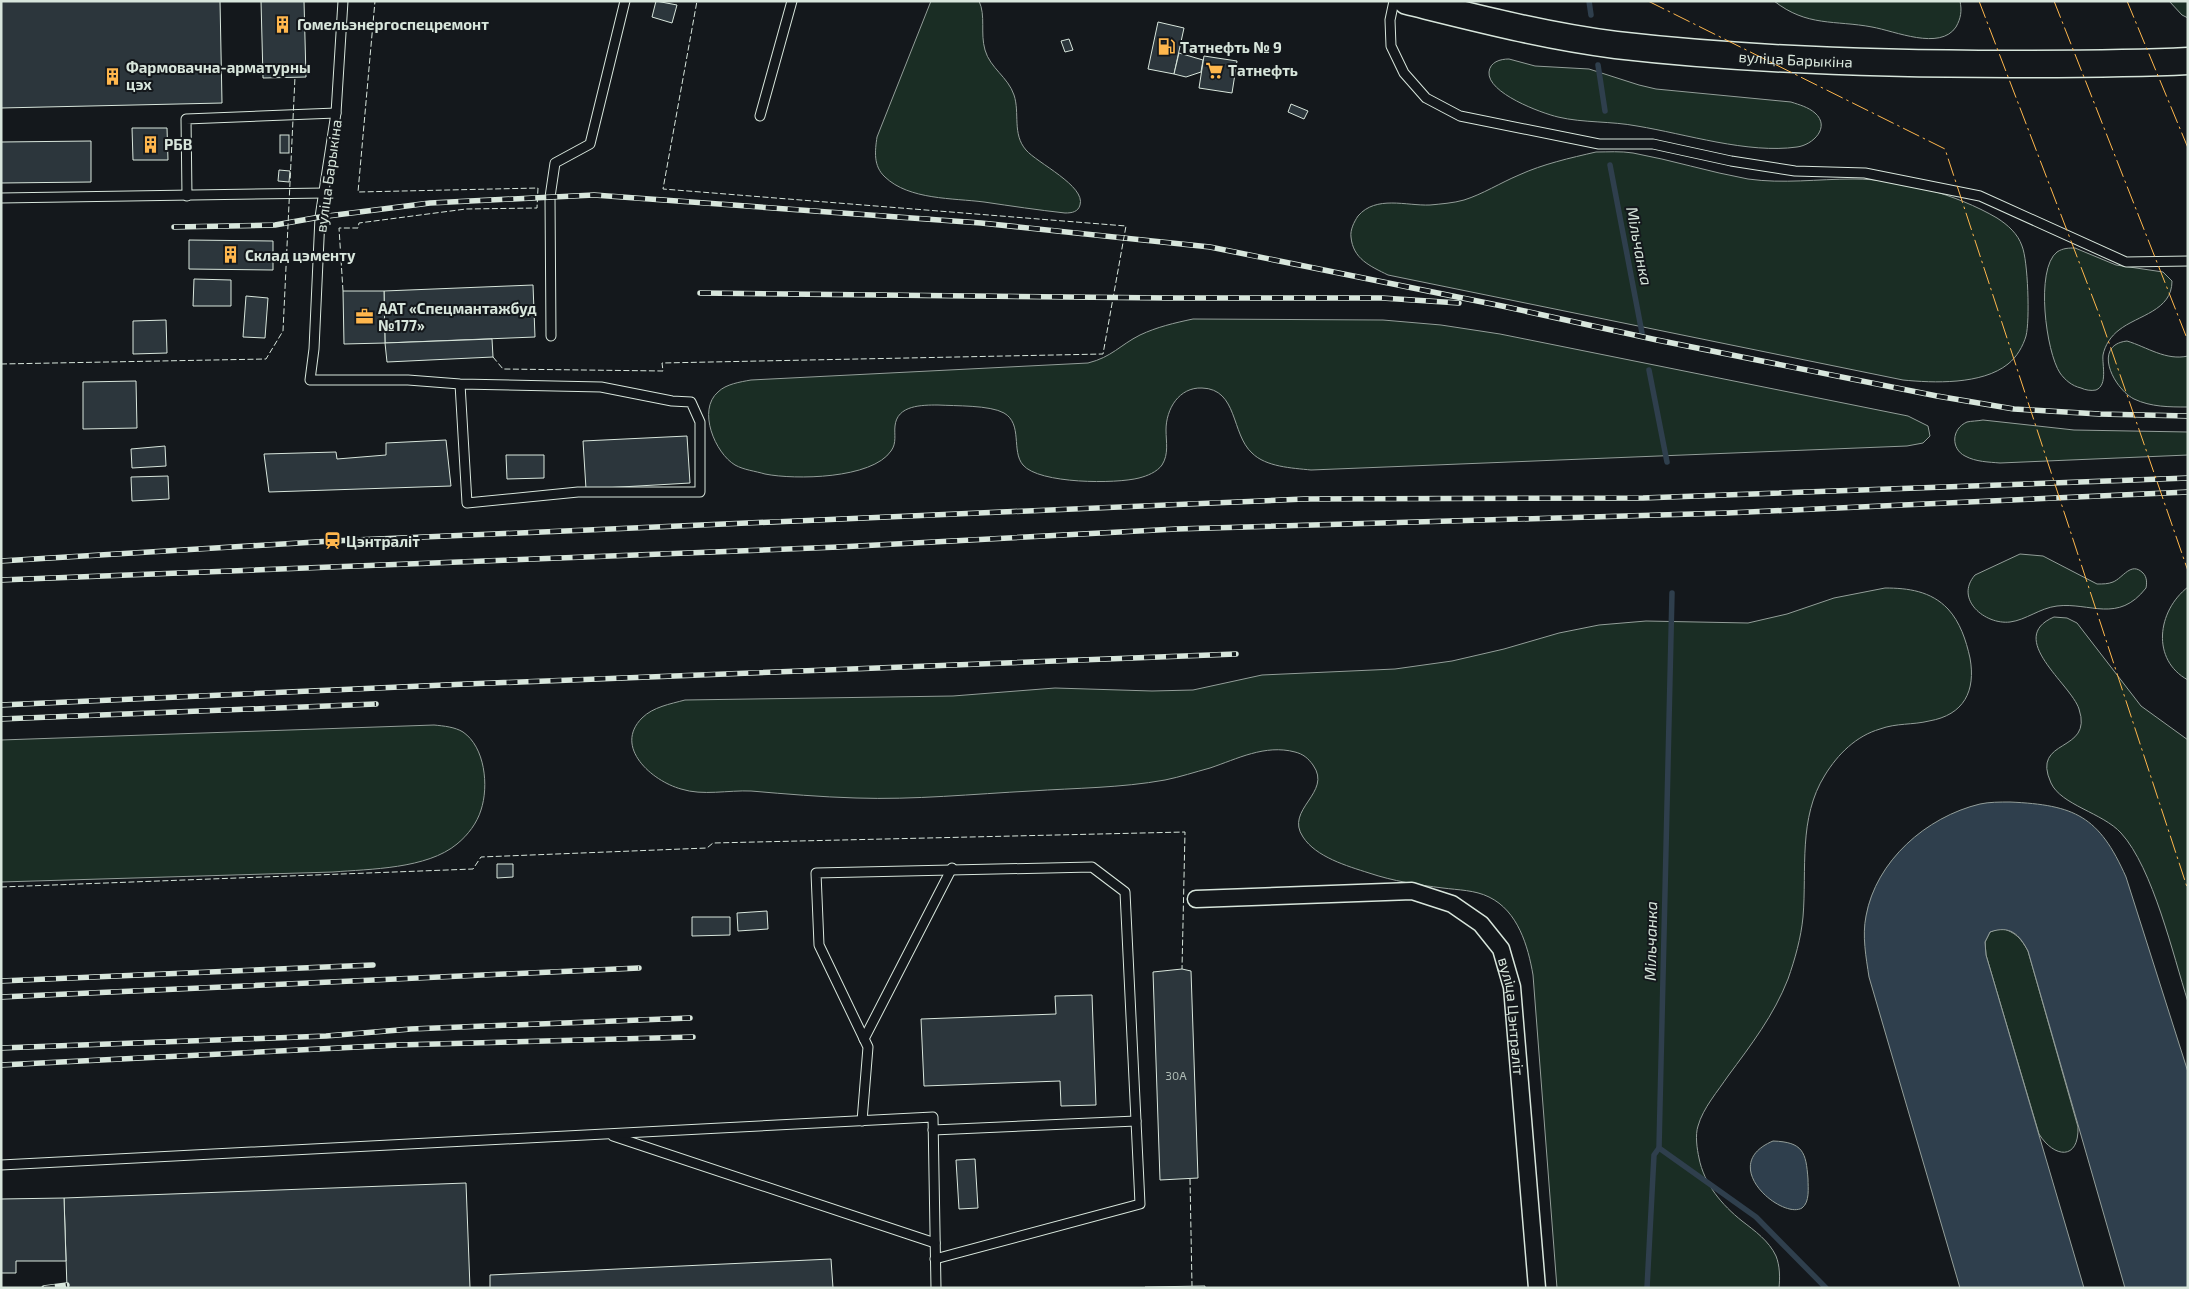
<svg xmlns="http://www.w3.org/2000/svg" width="2189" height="1289" viewBox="0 0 2189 1289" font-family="'Exo 2',sans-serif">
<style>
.green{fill:#1a2d24;stroke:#939e99}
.water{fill:#2f3f4d;stroke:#939e99}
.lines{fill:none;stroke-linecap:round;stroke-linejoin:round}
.stream{stroke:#2f3f4d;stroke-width:5.5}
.building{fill:#2c363c;stroke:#d8e6dc}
.service-casing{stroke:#d8e6dc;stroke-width:11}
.minor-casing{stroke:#d8e6dc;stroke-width:19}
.primary-casing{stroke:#d8e6dc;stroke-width:29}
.service{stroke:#14181c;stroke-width:9}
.minor{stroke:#14181c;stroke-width:16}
.primary{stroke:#14181c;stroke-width:26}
.rail-casing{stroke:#d8e6dc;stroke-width:5.5}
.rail{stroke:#14181c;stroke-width:4;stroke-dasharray:11;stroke-linecap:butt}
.fence{stroke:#d8e6dc;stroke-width:1;stroke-dasharray:6 2.5;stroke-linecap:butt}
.power{stroke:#ffb74d;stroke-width:1;stroke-dasharray:18 4 2.5 4;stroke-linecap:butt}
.labels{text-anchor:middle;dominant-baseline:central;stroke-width:4;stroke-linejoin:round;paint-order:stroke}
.number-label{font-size:12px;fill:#adbab4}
.poi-label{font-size:15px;font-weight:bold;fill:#d8e6dc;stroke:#14181c;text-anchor:start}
.street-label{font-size:15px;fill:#d8e6dc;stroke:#14181c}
.water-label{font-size:16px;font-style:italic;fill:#d8e6dc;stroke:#14181c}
</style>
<rect width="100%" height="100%" fill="#14181c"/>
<!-- green -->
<g class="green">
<path d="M931,1H979C986,16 980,33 985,50C990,68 1008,77 1014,95C1020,113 1012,134 1026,150C1037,163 1086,186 1080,205C1078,212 1072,213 1065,213C1038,210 1011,206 984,202C953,198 909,200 885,177C873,166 875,151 877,137Z"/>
<path d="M1774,1H1960C1962,11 1961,18 1956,27C1940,51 1895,31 1872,27C1835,20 1807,27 1774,1Z"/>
<polygon points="2169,1 2188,1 2188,18 2182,15"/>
<path d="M1509,59L1535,66L1589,69L1639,85L1656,89L1791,102C1800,105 1808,107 1815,113C1831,127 1813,145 1797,147C1748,154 1686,134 1637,126C1611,121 1583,123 1558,117C1541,113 1487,93 1489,72C1490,62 1500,59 1509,59Z"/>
<path d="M1596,152C1608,152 1621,151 1633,153C1672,160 1709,172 1748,179C1783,184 1818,179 1853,179C1901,179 1956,194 1997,218C2008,225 2018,234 2022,246C2028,260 2030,321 2026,336C2023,346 2017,357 2008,364C1982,385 1933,383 1903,380L1388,275C1370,266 1353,259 1351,237C1350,230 1354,222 1358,216C1376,195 1406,206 1430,205C1440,204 1454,203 1464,200C1483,194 1500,183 1519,175C1543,164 1570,158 1596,152Z"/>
<path d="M2075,248L2116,265L2163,272L2172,281C2172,311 2138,315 2119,330C2111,336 2105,345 2103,355C2102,365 2108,385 2096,390C2091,391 2085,390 2081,388C2072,386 2065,380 2060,373C2046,352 2035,269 2057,252C2063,248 2069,248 2075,248Z"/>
<path d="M1193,319L1383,320L1441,325L1500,334L1908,416L1928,426L1930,436L1923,443L1907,446L1311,470C1292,468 1266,467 1252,453C1231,434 1238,389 1202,388C1179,387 1166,409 1166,430C1166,442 1169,454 1162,465C1157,472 1147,476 1139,478C1116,484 1039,484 1023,465C1011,451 1023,424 1004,413C990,405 955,406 938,405C922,405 897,405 895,426C894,434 897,443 891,451C872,479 795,480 765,474C755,471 744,470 735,465C715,453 697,410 718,392C726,384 740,382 751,380L1088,363C1112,357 1120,345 1140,335C1157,327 1174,323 1193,319Z"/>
<path d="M2127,341C2147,347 2166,361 2188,356V407C2169,407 2151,407 2134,399C2113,388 2092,345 2127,341Z"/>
<path d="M1983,420L2074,430L2188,432V455L2000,463C1989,462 1976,462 1965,456C1951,449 1951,429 1967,422C1971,421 1978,421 1983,420Z"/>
<path d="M2020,554L2043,556L2097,584C2103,584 2108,584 2113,582C2123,578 2131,561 2143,573C2147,577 2147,583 2146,588C2118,624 2090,602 2057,606C2040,608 2026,620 2010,622C1985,625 1954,599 1975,575Z"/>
<path d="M2188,587V680C2151,660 2157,611 2188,587Z"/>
<path d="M1885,588C1908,588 1931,591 1948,609C1960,622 1966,640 1970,658C1976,691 1964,715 1929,721C1913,725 1896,723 1880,729C1856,736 1838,754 1825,775C1798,818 1807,869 1803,917C1801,938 1795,959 1788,979C1774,1015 1751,1045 1728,1076C1718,1091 1703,1108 1698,1126C1695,1135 1697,1149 1699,1158C1704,1184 1722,1205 1742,1221C1755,1231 1769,1241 1776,1256C1780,1266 1780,1278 1779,1288H1557L1533,975C1528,946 1518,911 1489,897C1475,890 1458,890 1443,888C1418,885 1393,881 1369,873C1347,866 1316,857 1303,837C1284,809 1333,793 1313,765C1308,758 1303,754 1295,752C1265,744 1237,759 1210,768C1195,772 1180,777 1165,780C1121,788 1075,788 1031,791C973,794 914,800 856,798C821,797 786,794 751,791C728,790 703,796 681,789C652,781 613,747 642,718C653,707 670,704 685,700L953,696L1055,688L1152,691L1193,690L1262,675L1395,669L1452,661L1504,649L1559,633L1599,625L1646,621L1748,623L1787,614L1834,598Z"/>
<path d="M2054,617L2067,618L2077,623L2141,706L2188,740V1002C2173,955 2153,868 2121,833C2103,813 2061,805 2051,783C2030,737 2094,754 2079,709C2071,684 2005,638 2054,617Z"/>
<path d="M434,725C444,726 455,727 463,732C485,747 489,786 481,810C477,823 468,835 457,844C427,869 370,869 333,872L1,882V740Z"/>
<path d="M2001,928C2015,932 2021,938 2028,951L2078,1127C2079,1161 2054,1158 2039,1134L1986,955L1985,942L1990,932Z"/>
</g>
<!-- water -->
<g class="water">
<path d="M2010,802C2075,805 2099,816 2126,877L2188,1072V1288H2125L2028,951C2019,934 2010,925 1990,932L1985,942L1986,955L2084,1288H1960L1869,977C1866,957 1862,936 1866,916C1876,861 1926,817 1980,804C1989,802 2000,802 2010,802Z"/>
<path d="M1773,1141C1803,1142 1806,1152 1808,1179C1808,1188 1810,1202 1802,1208C1782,1220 1716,1165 1773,1141Z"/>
</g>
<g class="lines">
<!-- stream -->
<g class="stream">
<polyline points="1589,1 1591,15"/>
<polyline points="1598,65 1605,111"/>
<polyline points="1610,165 1642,333"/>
<polyline points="1649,370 1667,462"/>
<polyline points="1659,1148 1756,1217 1826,1288"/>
<polyline points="1647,1288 1654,1155 1659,1148 1672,593"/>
</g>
</g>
<!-- building -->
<g class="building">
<polygon points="1,1 220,1 222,103 1,108"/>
<polygon points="261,1 304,1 306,77 263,78"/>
<polygon points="656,1 677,5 672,23 652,17"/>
<polygon points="1158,22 1184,28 1174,74 1148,69"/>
<polygon points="1069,39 1073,50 1065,52 1061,41"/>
<polygon points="1179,53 1203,60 1201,72 1186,77 1174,74"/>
<polygon points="1204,56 1237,61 1232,93 1199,88"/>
<polygon points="1291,104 1308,111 1304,119 1288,112"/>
<polygon points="132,128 167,128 168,160 133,160"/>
<rect x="280" y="135" width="9" height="18"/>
<polygon points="91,141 91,182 1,183 1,142"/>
<polygon points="279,170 290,171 289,182 278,181"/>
<polygon points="189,240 273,241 273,270 189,269"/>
<polygon points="194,279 231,280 231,306 193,306"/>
<polygon points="533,285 535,337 385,343 384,291"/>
<polygon points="343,291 384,291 385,343 344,344"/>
<polygon points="246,296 268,298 265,338 243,337"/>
<polygon points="166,320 167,353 133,354 133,321"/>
<polygon points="492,339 493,357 387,362 385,343"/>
<polygon points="136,381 137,428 83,429 83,382"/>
<polygon points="687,436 690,483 586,489 583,441"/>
<polygon points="446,440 451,486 269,492 264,454 336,452 337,459 386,455 386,443"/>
<polygon points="165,446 166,466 132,468 131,449"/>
<polygon points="506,455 544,455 544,478 507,479"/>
<polygon points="168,476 169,499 132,501 131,477"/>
<polygon points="497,864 513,864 513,877 497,878"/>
<polygon points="767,911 768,929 738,931 737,913"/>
<polygon points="692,917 730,917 730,935 692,936"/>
<polygon points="1182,969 1191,971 1198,1178 1160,1180 1153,972"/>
<polygon points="1092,995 1096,1105 1061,1106 1060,1081 924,1086 921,1019 1056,1014 1055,996"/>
<polygon points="975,1159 978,1208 959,1209 956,1160"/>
<polygon points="466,1183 470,1288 67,1288 64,1198"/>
<polygon points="64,1198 66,1261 16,1261 16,1273 1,1273 1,1199"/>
<polygon points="831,1259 833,1288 490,1288 490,1275"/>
<polygon points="1205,1286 1205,1288 1145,1288 1145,1287"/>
</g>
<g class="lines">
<defs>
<g id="service">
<polyline points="343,1 336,113 320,217 314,349 310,380 408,380 460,384 601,387 672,401 691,402 700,422 700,492 578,492 467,503 460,384"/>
<polyline points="1394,1 1390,20 1391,46 1404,73 1426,98 1460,116 1599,144 1653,144 1731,161 1795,171 1865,173 1980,196 2126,262 2188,261"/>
<polyline points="760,116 792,1"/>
<polyline points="187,196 186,119 336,113"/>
<polyline points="1,198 325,193"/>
<polyline points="551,336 550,197 555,163 590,144 625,1"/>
<polyline points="864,1039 952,868"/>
<polyline points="862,1121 868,1047 819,945 816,873 1092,867 1125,892 1140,1204 935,1259"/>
<polyline points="933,1130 1136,1121"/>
<polyline points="613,1136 935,1243"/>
<polyline points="1,1165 933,1117 936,1288"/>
</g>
<g id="minor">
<path id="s1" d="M1196,899L1412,891L1452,904L1481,924L1501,949L1512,987L1537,1288"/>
</g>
<g id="primary">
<path id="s2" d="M1407,1C1476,18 1545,36 1616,45C1746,60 1879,64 2010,64C2069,64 2129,64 2188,61"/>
</g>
</defs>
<!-- service casing -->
<use href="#service" class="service-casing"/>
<!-- minor casing -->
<use href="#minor" class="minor-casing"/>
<!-- primary casing -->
<use href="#primary" class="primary-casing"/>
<!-- service -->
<use href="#service" class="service"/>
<!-- minor -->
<use href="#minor" class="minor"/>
<!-- primary -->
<use href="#primary" class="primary"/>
<defs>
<g id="rail">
<polyline points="174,227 275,225 320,217 430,203 594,195 981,223 1210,247 1502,306 1657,340 1937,396 2014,409 2099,414 2188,416"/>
<polyline points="700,293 1168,298 1382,298 1459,303"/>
<polyline points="1,561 332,541 1304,499 1643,498 2188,478"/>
<polyline points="1,580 839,547 1176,529 1727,513 2188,492"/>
<polyline points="1,705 467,684 1236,654"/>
<polyline points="1,719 376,704"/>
<polyline points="1,981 373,965"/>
<polyline points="1,997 639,968"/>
<polyline points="1,1048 326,1036 411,1029 690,1018"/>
<polyline points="1,1065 398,1045 693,1037"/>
<polyline points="44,1288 67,1285"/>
</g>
</defs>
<!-- rail casing -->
<use href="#rail" class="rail-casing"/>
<!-- rail -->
<use href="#rail" class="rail"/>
<!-- fence -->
<g class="fence">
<polyline points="905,1 908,1"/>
<polyline points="343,291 339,228 358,228 359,223 466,209 537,208 538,188 358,192 375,1"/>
<polyline points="493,357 503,369 663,371 662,363 1103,354 1126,226 663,189 697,1"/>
<polyline points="1,364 266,359 283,331 295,77"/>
<polyline points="1,887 473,869 481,857 707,848 713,843 1185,832 1182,969"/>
<polyline points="1190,1179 1192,1286"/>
</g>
<!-- power -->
<g class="power">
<polyline points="1648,1 1945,149 2188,890"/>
<polyline points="1979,1 2099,314 2188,571"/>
<polyline points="2054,1 2188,341"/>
<polyline points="2127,1 2188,148"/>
</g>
</g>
<!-- icons -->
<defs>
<symbol id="building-bare" viewBox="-9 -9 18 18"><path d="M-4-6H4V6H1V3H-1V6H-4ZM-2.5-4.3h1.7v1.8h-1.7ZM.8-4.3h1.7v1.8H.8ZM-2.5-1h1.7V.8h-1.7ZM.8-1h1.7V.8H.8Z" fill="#ffb74d" stroke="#14181c" stroke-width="2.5" paint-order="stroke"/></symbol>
<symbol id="fuel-bare" viewBox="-9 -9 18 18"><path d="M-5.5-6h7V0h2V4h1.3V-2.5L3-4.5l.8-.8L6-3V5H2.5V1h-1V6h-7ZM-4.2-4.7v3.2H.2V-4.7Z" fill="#ffb74d" stroke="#14181c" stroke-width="2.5" paint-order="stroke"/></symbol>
<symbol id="supermarket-bare" viewBox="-9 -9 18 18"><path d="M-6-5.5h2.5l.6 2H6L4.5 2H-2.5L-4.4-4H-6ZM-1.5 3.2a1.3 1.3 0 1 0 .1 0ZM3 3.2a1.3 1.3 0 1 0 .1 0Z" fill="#ffb74d" stroke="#14181c" stroke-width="2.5" paint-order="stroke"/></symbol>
<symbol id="office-bare" viewBox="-9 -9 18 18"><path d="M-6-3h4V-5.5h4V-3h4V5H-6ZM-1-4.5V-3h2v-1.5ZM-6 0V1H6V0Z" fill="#ffb74d" stroke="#14181c" stroke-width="2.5" paint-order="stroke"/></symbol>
<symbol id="station-bare" viewBox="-9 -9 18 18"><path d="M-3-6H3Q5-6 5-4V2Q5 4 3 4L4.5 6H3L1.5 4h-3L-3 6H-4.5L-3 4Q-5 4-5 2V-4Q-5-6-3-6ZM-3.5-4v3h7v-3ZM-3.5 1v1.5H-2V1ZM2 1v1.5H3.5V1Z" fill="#ffb74d" stroke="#14181c" stroke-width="2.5" paint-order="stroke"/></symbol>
</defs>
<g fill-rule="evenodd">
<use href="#building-bare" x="270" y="12" width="25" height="25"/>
<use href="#fuel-bare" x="1154" y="34" width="25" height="25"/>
<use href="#supermarket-bare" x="1202" y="58" width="25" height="25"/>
<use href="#building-bare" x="100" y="64" width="25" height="25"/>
<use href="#building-bare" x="138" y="132" width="25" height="25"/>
<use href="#building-bare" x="218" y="242" width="25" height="25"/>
<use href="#office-bare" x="352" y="304" width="25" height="25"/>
<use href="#station-bare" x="320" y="528" width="25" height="25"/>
</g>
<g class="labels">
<!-- number labels -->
<g class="number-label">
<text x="1176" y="1075">30А</text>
</g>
<!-- poi labels -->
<g class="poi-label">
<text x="297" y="24">Гомельэнергоспецремонт</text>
<text x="1180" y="47">Татнефть № 9</text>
<text x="126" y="67">Фармовачна-арматурны<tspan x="126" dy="17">цэх</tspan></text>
<text x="1228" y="70">Татнефть</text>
<text x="164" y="144">РБВ</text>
<text x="245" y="255">Склад цэменту</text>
<text x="378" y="308">ААТ «Спецмантажбуд<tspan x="378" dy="17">№177»</tspan></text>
<text x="346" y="541">Цэнтраліт</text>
</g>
<!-- street labels -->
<g class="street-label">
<text stroke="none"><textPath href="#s2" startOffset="394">вуліца Барыкіна</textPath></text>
<text transform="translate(328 176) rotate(-82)">вуліца Барыкіна</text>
<text stroke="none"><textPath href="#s1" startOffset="394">вуліца Цэнтраліт</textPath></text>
</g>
<!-- water labels -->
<g class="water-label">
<text transform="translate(1640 246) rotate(79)">Мільчанка</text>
<text transform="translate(1650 941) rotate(-89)">Мільчанка</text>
</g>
</g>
<!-- border -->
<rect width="2189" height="1289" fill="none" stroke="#d8e6dc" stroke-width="5"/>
</svg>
